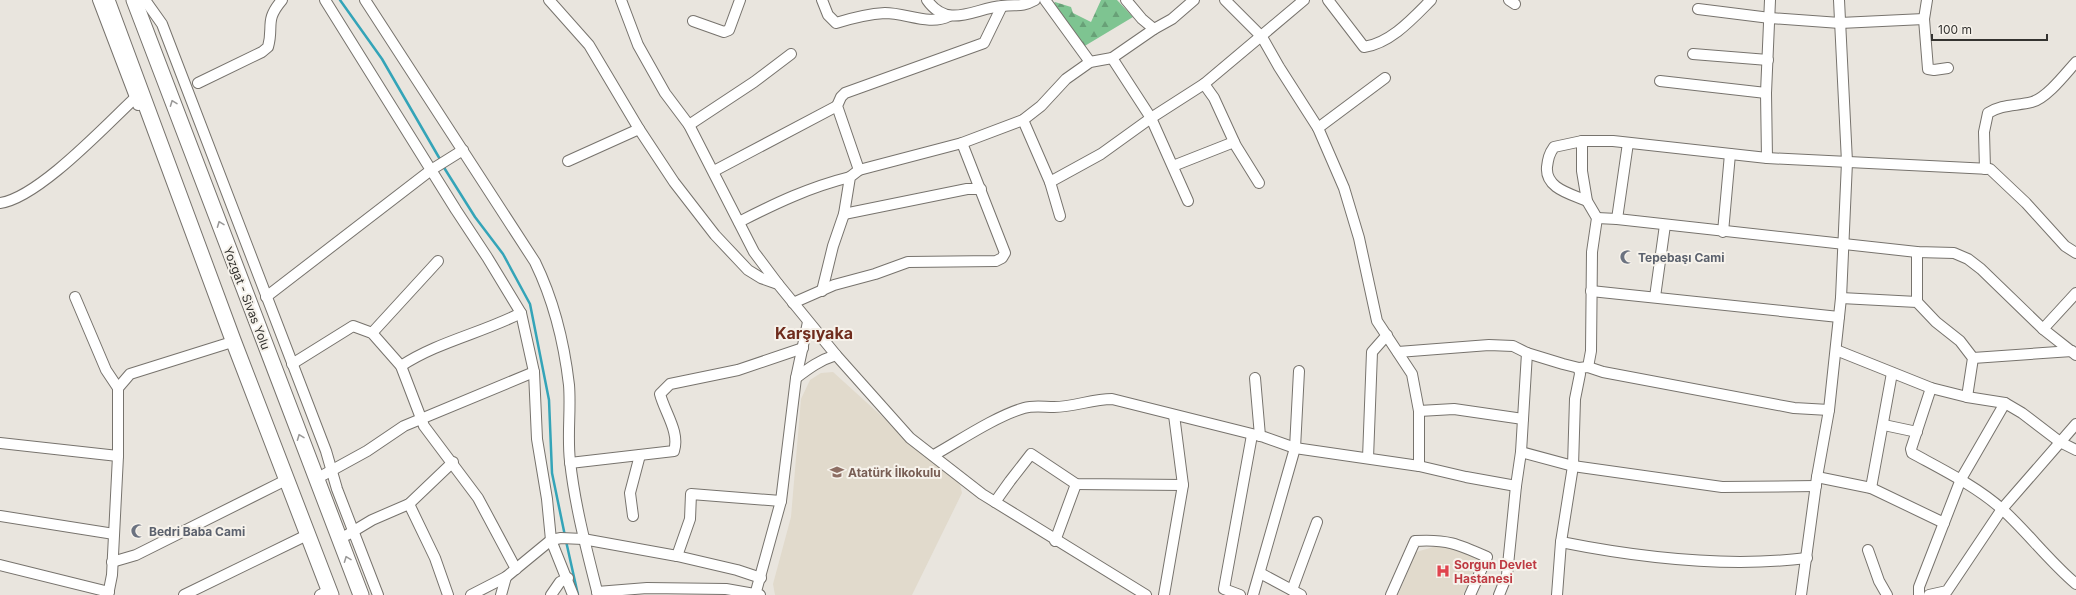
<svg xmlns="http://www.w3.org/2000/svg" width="2076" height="595" viewBox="0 0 2076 595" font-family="Inter,sans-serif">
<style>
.built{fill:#e1dacc}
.forest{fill:url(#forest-firs)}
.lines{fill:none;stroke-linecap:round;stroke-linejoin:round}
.stream{stroke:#34a4b8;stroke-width:2.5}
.minor-casing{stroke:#77736d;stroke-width:12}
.highway-casing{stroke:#77736d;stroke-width:17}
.minor{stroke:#fff;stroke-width:10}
.highway{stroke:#fff;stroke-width:15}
.oneway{stroke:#9a9998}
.labels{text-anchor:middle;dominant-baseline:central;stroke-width:4;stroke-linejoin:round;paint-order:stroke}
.worship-label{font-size:12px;font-weight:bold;fill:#5b616d;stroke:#f6f2eb;text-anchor:start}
.street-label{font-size:12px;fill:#343330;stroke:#f6f2eb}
.education-label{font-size:12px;font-weight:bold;fill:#785e54;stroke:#f6f2eb;text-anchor:start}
.health-label{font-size:12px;font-weight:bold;fill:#be3a42;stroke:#f6f2eb;text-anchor:start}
.district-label{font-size:16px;font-weight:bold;fill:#6f2c1d;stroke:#f6f2eb}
</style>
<defs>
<pattern id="forest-firs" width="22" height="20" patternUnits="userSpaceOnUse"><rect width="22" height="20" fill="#7ec491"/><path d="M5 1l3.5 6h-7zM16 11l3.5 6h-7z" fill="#68a077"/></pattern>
</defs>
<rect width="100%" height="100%" fill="#e9e5de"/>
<!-- built -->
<g class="built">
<polygon points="833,372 908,440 960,484 962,493 912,595 775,595 773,584 791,517 801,399 810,380 821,373"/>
<polygon points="1447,543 1482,558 1473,584 1465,590 1463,595 1398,595 1416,552"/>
</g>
<!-- forest -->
<polygon class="forest" points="1101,0 1117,0 1133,17 1083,47 1053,4 1055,2 1071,7 1073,13 1091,22"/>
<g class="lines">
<!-- stream -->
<g class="stream">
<polyline points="340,0 382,59 441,161"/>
<polyline points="443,166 475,217 503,254 530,304 549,400 552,473 565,536"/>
<polyline points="566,541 578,595"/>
</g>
<defs>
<g id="minor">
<polyline points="98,0 138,105"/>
<polyline points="145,0 162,24 326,451 337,489 378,595"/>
<polyline points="325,0 456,210 487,257 521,313 534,372 537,439 547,499 551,540 573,595"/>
<path d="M365,0L535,262C554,301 564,342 569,385C571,410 567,436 570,461C575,507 587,551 598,595"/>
<polyline points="549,0 589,45 639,129 674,182 715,235 748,270 761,278 778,284 836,355 910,438 982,494 1146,595"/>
<polyline points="621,0 638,45 665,93 689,125 754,252 778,284"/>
<path d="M822,0L828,15L836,23C852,18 867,14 885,13C906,13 930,26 949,16"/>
<path d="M927,0C948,30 975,8 1002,6C1018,4 1020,8 1035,0"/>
<polyline points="1045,0 1090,62"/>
<polyline points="1126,0 1142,19 1154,29 1172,19 1194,0"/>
<polyline points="1225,0 1262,37 1279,67 1318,128 1344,188 1359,238 1377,321 1412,374 1419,411 1419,466"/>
<path d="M1328,0L1364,47C1391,43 1413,18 1431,0"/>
<polyline points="1509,0 1515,4"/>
<polyline points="1927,0 1924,19 1928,69 1934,70 1948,68"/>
<polyline points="1698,9 1770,18 1840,23 1924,19"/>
<polyline points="693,21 724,32 729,30 740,0"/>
<polyline points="1693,54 1768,60"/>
<polyline points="1112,58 1151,118 1188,201"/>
<polyline points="1660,81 1766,93"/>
<path d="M198,83L262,52L268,47C274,26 264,21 282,0"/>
<polyline points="1204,84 1214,98 1236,146 1259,183"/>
<polyline points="1023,120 1050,182 1101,154 1151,118 1204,84 1304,0"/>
<polyline points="689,125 754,82 791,54"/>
<polyline points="1318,128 1385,78"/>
<polyline points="1582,141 1582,171 1587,201 1597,218 1592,252 1591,351 1588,367"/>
<polyline points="1767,158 1766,93 1770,0"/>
<polyline points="568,161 639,129"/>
<polyline points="1173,166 1234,142"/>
<path d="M1985,169L1984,132L1988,113C2002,104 2016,106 2032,102C2047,98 2066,73 2076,62"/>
<polyline points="859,170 837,106 841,97 845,93 984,43 1002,6"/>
<polyline points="714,171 837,106"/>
<polyline points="1050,182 1060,216"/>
<path d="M1587,201C1572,194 1545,189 1547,167C1548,159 1549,154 1554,147L1582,141H1613L1767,158L1990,169L2026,203L2065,246L2076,253"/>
<path d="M0,203C38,198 105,126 135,98"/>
<polyline points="844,214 967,189 981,189"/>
<polyline points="1597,218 1617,219 1917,252 1954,253 1968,259 1981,269 2043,329 2076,355"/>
<polyline points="1617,219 1628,143"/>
<path d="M739,222C776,203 810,187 850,177"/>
<polyline points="1723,232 1730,154"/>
<polyline points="822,291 833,246 844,214 850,177 859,170 962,143 1023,120 1041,106 1066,79 1083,67 1090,62 1112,58 1154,29"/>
<polyline points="1591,291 1839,317"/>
<polyline points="75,297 106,370 118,388"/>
<polyline points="266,297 431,170 463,150"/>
<polyline points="1655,297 1665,225"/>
<polyline points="1841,298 1917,302 1936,322 1960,341 1973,358 1967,397"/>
<polyline points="1917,302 1917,252"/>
<polyline points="793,303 834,285 875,274 908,262 996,261 1002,258 1005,253 962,143"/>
<polyline points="2043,329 2076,293"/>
<polyline points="372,333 438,261"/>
<polyline points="1836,350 1931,388 1967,397 2005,403 2022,413 2060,442 2076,450"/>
<polyline points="1398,352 1489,345 1513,346 1527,353 1563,364 1579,368 1588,367 1603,372 1794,408 1829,410"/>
<polyline points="1973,358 2072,351"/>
<polyline points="292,364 353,326 372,333 401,366 424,426 478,498 516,569"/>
<path d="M401,366C437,342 482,333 521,313"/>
<path d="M796,378C809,368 820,360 836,355"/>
<polyline points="1255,378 1260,436"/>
<path d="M1931,388L1911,449L1912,453C1943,470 1976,486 2003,510C2028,533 2049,561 2076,584"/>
<polyline points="1419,411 1454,409 1523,419"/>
<polyline points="1884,425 1917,432"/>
<polyline points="0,443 118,456"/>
<polyline points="1521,452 1573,466 1722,487 1816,486"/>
<path d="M934,455C959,441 996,416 1024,408C1034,405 1044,407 1054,407C1074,407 1092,399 1112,399L1264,437L1295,448L1419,466L1466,477L1516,486"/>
<polyline points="1368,458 1372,352 1387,335"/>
<path d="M570,463L674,451C680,432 665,413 660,394L670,384L738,370L803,348"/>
<polyline points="1817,477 1871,488 1944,523"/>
<polyline points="316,479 367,451 404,426 534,372"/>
<polyline points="1871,488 1892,373"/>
<polyline points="995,502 1010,481 1031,454 1076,484 1183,485"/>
<polyline points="409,504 435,558 448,595"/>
<polyline points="0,516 114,534"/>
<polyline points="633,516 630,493 640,455"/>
<polyline points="347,535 372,520 409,504 453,462"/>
<polyline points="1055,541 1076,484"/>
<path d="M1561,542C1641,558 1726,568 1807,558"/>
<polyline points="1868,550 1879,581 1887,595"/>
<polyline points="677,556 690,519 691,494 781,501"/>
<polyline points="112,562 136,555 284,481"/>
<polyline points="0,565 109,592"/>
<polyline points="1260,573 1301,595"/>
<polyline points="1292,590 1317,522"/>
<polyline points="597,592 647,588 726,589 760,595"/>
<polyline points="108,595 112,575 118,456 118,388 130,374 232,342"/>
<polyline points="184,595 305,536"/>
<polyline points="320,595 326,592"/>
<polyline points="471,595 506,577 551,540 561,538 583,539 677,556 737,570 761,578"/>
<polyline points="501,595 506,577"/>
<polyline points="551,595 560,582 568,578"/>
<polyline points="755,595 781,501 796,378 808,322"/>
<polyline points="1164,595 1183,485 1174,415"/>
<polyline points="1240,595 1224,589 1252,435"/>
<polyline points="1253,595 1295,448 1299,371"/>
<path d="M1391,595L1415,541C1447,539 1458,544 1487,557L1470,595"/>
<polyline points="1499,595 1507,575 1516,486 1521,452 1527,353"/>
<polyline points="1557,595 1561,542 1573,466 1575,399 1580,374 1579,368"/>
<polyline points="1801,595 1817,477 1829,410 1841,298 1847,162 1839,0"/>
<polyline points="1919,595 1919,587 1961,479 2005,403"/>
<polyline points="1929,595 1947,591 2002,509 2076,424"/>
</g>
<g id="highway">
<polyline points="107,0 233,340 331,595"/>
<polyline points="134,0 361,595"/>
</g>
</defs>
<!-- minor casing -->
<use href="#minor" class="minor-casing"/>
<!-- highway casing -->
<use href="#highway" class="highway-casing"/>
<!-- minor -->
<use href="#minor" class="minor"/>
<!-- highway -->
<use href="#highway" class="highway"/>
</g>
<!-- one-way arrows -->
<defs><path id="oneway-chevron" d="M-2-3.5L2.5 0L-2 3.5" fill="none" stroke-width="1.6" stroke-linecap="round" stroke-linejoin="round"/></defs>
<g class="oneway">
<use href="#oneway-chevron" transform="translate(173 103) rotate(-111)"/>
<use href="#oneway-chevron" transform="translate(220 224) rotate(-111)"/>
<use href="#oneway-chevron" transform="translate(300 437) rotate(-111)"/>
<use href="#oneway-chevron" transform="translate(347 559) rotate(-111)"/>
</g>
<!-- icons -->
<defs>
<symbol id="mosque-bare" viewBox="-9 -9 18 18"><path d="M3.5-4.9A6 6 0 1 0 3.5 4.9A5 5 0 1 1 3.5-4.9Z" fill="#6b7280" stroke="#f6f2eb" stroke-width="2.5" paint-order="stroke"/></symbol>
<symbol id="school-bare" viewBox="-9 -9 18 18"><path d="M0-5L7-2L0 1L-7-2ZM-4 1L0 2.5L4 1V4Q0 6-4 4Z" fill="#8d6e63" stroke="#f6f2eb" stroke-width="2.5" paint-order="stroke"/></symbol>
<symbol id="hospital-bare" viewBox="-9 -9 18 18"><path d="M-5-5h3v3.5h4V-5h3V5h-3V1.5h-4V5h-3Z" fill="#e0444e" stroke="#f6f2eb" stroke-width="2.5" paint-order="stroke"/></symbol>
</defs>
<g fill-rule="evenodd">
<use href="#mosque-bare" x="1617" y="247" width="20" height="20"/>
<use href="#school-bare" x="827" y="462" width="20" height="20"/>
<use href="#mosque-bare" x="128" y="521" width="20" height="20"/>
<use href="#hospital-bare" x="1433" y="561" width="20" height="20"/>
</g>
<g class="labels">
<!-- worship labels -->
<g class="worship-label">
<text x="1638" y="257">Tepebaşı Cami</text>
<text x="149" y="531">Bedri Baba Cami</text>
</g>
<!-- street labels -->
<g class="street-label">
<text transform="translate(247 298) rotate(69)">Yozgat - Sivas Yolu</text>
</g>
<!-- education labels -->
<g class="education-label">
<text x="848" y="472">Atatürk İlkokulu</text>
</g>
<!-- health labels -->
<g class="health-label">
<text x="1454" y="564">Sorgun Devlet<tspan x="1454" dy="14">Hastanesi</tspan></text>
</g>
<!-- district labels -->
<g class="district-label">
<text x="814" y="333">Karşıyaka</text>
</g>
</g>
<!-- scale -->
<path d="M1932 34v6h115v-6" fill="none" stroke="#343330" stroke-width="2"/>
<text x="1938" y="34" font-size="12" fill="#343330" stroke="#f6f2eb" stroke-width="3" paint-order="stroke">100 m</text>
</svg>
